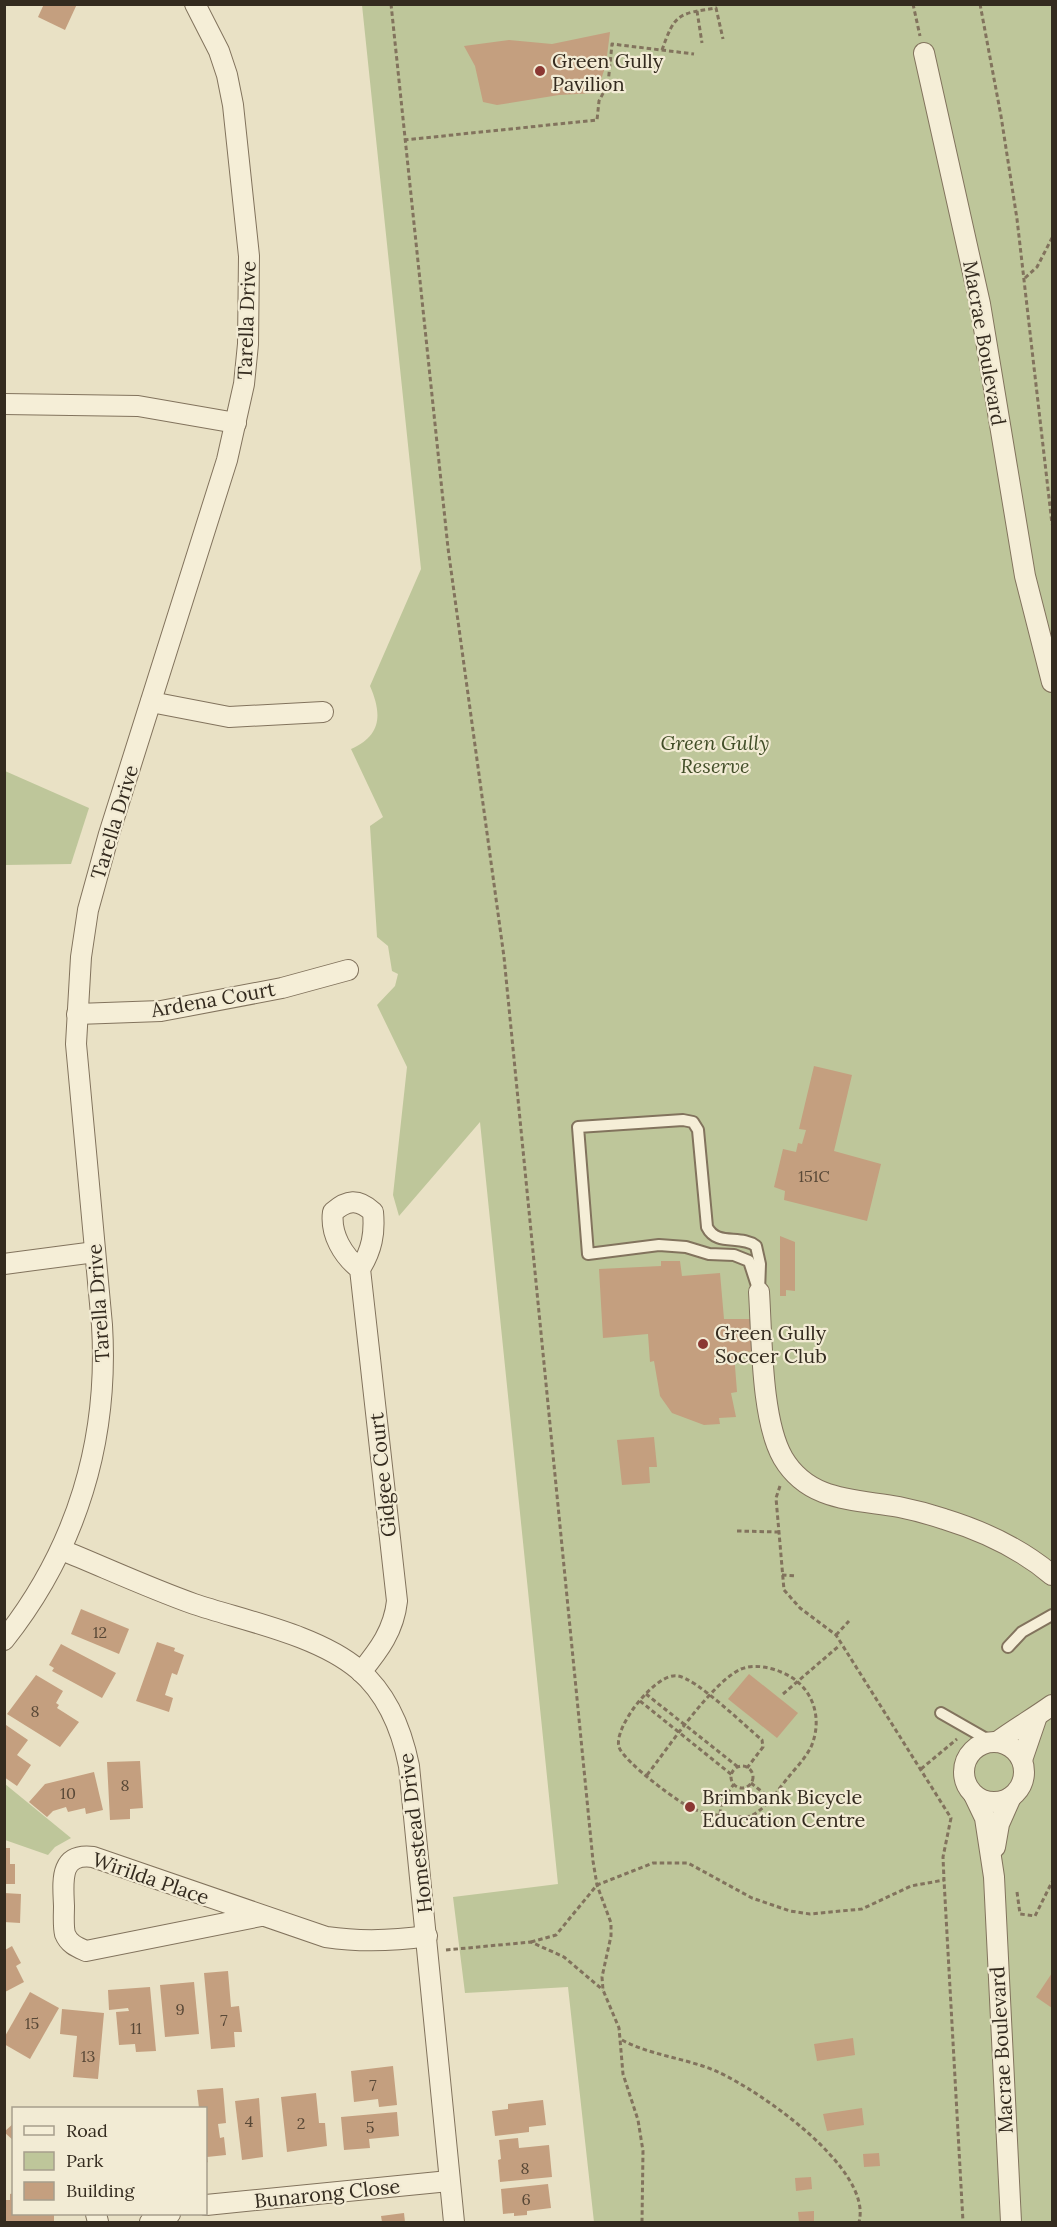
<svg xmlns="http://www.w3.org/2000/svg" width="1057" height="2227" viewBox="0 0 1057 2227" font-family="Lora,serif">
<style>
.green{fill:#bec69a}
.building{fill:#c49f7f}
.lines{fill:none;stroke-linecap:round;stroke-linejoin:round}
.service-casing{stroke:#82735d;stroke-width:14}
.minor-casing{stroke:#82735d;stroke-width:22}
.path{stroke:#82735d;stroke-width:3;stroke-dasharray:4.5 3;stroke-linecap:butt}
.service{stroke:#f5eed7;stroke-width:10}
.minor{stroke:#f5eed7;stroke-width:20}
.poi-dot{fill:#8b3833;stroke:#f2ebd4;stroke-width:2}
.labels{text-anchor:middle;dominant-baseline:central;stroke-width:4.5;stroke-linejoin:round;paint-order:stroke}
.number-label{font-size:16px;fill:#584837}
.poi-label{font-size:20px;fill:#342b1f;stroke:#f2ebd4;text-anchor:start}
.street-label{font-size:20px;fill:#342b1f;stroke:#f2ebd4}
.park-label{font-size:20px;font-style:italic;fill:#424e28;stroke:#f2ebd4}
</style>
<rect width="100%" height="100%" fill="#e9e1c5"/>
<!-- green -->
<g class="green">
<path d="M362,5H1052V2222H594L568,1987L465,1993L453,1897L558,1884L480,1122L399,1216L393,1195L407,1067L377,1005L395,986L398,974L392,971L388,946L377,937L370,826L383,817L351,749C382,735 382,714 370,686L421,569Z"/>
<polygon points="5,771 89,808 71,864 5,865"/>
<polygon points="5,1784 71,1838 55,1847 48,1855 5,1840"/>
</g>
<!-- building -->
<g class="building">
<polygon points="44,4 77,4 65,30 38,17"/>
<polygon points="610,32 606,64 597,93 559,95 497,105 483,102 475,66 464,46 509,40 552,44"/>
<polygon points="814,1066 852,1075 834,1151 881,1164 867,1221 784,1200 785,1191 774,1187 783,1149 796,1152 798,1143 802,1144 806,1130 799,1129"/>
<polygon points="780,1236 795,1242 795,1291 786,1290 786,1296 780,1296"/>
<polygon points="661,1261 680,1261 682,1276 720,1273 724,1319 754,1319 757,1351 734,1353 737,1392 731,1393 736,1417 719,1418 720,1424 704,1425 672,1413 660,1396 654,1361 650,1362 648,1334 603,1338 599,1269 661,1266"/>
<polygon points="654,1437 657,1467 649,1467 650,1483 622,1485 617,1440"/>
<polygon points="81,1609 129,1629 119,1654 71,1634"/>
<polygon points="157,1642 175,1648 174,1651 184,1655 177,1675 172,1673 165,1695 173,1698 169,1712 136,1701"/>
<polygon points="61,1644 116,1673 102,1698 52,1671 54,1668 49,1665"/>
<polygon points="749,1674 798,1713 777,1738 728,1699"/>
<polygon points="36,1675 63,1691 56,1703 59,1705 57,1708 79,1722 60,1747 7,1714"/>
<polygon points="6,1725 28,1740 17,1755 31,1765 17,1786 4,1777"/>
<polygon points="140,1761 143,1808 130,1809 130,1819 110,1820 107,1762"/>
<polygon points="94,1772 103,1810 86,1814 85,1808 68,1812 66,1807 53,1811 47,1817 29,1802 45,1784"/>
<polygon points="4,1848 10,1848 10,1864 15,1864 15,1884 4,1884"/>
<polygon points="4,1893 21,1894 20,1923 4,1922"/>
<polygon points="12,1946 21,1963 16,1966 24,1982 5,1992 5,1950"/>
<polygon points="228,1971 231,2007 239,2006 242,2032 234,2032 235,2047 211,2049 204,1973"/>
<polygon points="1052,1973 1052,2008 1036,1997"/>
<polygon points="194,1982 199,2034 165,2037 160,1985"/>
<polygon points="150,1987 156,2051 136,2052 135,2044 119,2045 116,2012 129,2011 128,2008 109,2010 108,1990"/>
<polygon points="30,1992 59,2008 30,2059 4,2044 4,2038"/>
<polygon points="62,2009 104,2013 98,2079 73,2077 77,2036 60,2034"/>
<polygon points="853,2038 855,2055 817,2061 814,2044"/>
<polygon points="393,2066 397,2105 379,2107 378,2099 354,2102 351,2071"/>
<polygon points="223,2088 226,2123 218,2124 220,2138 224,2137 226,2155 207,2157 208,2162 206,2163 206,2108 199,2108 197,2090"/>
<polygon points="316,2093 319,2123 325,2123 327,2146 287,2152 281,2097"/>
<polygon points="259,2098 263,2157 242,2160 235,2101"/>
<polygon points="543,2100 546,2125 529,2127 529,2132 495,2136 492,2111 508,2109 508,2104"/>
<polygon points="862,2108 864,2125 827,2131 823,2114"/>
<polygon points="397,2112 399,2136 369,2139 370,2148 344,2150 341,2117"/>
<polygon points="14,2123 14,2141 4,2132"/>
<polygon points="518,2138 519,2148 549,2145 552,2177 500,2182 498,2160 501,2159 499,2140"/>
<polygon points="879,2153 880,2166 864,2167 863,2154"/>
<polygon points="811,2177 812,2189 796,2191 795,2178"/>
<polygon points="548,2184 551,2208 527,2211 527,2215 514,2216 514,2213 503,2214 501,2189"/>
<polygon points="14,2193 14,2214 54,2214 54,2222 4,2222 4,2200 10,2200 10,2194"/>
<polygon points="814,2211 814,2222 799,2222 798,2212"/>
<polygon points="404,2213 405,2222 382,2222 381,2216"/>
</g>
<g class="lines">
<defs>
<g id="service">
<path d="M683,1120L693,1122L698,1130L707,1227C717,1247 740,1234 756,1246L760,1264L759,1292L749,1261L734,1255L709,1254L686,1247L659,1245L588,1254L578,1127Z"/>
<polyline points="1008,1647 1022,1632 1052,1615"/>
<polyline points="941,1713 990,1741"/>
</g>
<g id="minor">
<polyline points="924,53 980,304 1025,576 1052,682"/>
<polyline points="4,404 138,406 236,423"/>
<polyline points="151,702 229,717 323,712"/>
<polyline points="77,1014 161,1011 282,988 348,970"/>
<polyline points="4,1264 95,1252"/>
<path d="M360,1269C343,1256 330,1234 333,1212C347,1200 358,1198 373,1212C375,1233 372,1250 360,1269L397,1601C394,1630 379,1650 361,1672"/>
<path d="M759,1292C762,1337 761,1420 783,1458C809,1502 855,1499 899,1507C914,1510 929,1514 944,1519C983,1531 1020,1548 1052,1575"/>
<path d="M62,1550C106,1568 149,1588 194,1604C245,1621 318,1635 359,1670C387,1694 402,1731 409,1766L454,2222"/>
<path d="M4,1640C77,1548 109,1440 102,1325L76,1044L81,957L88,910L109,834L227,460L244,384L248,344L249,256L233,105L227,75L219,51L195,4"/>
<circle cx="994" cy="1772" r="30"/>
<path d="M997,1742C1016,1728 1034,1718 1052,1705"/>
<polyline points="1022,1760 1036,1719"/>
<polyline points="974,1795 985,1818 994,1877 1011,2222"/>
<polyline points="995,1847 999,1824 1011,1797"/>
<path d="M261,1916L86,1951C77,1947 69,1944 65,1934C63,1926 64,1914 64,1906C63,1881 59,1853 93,1857L326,1937C360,1942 393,1941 427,1936"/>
<polyline points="206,2205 449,2181"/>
<polyline points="96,2214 98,2222"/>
<polyline points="150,2222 170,2214"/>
</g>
</defs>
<!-- service casing -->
<use href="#service" class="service-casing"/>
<!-- minor casing -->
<use href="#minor" class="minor-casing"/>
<!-- path -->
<g class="path">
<polyline points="391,4 448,548 504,957 593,1861 597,1885 611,1923 611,1936 602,1977 603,1990 619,2028 623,2074 638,2120 643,2151 642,2222"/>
<polyline points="913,4 920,36"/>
<polyline points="980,4 1001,116 1017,219 1052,524"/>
<polyline points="697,11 702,43"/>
<path d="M662,50C675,13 678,14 716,8L723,39"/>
<polyline points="404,140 597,120 599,101 608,84 612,44 694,54"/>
<polyline points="1025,278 1037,267 1052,238"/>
<polyline points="780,1486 776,1498 784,1590 800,1608 836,1635 951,1818 943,1857 944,1880 963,2222"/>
<polyline points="737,1531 779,1532"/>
<polyline points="782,1575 796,1576"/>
<polyline points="836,1635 849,1621"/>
<polyline points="646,1694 738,1767"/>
<polyline points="783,1694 840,1645"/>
<polyline points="640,1701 732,1775"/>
<circle cx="742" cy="1777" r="11"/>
<polyline points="921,1769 957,1739"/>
<path d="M647,1775C668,1748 712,1682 741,1669C754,1664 769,1667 781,1672C812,1684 824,1717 811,1747C805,1759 794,1770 786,1780C775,1794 766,1808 751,1816C735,1819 713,1815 696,1810C682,1806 623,1761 619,1747C613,1727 657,1671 678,1676C697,1679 745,1726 762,1740L763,1747L747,1768"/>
<polyline points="751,1783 771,1799"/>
<polyline points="720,1814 722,1801 734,1784"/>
<polyline points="1017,1892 1020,1914 1035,1916 1052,1882"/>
<polyline points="531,1942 556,1935 597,1885 653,1863 688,1863 752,1898 790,1911 810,1914 862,1909 911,1886 944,1880"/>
<polyline points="446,1950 531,1942 564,1957 603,1990"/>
<path d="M622,2040C652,2056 687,2058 718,2072C760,2091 873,2169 859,2222"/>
</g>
<!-- service -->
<use href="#service" class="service"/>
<!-- minor -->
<use href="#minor" class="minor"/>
</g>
<!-- markers -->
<g class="poi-dot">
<circle cx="540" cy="71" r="6"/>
<circle cx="703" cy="1344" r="6"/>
<circle cx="690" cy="1807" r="6"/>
</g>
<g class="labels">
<!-- number labels -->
<g class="number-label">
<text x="814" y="1176">151C</text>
<text x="100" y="1632">12</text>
<text x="35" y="1711">8</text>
<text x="125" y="1785">8</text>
<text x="68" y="1793">10</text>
<text x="180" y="2009">9</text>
<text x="224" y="2020">7</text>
<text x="32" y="2023">15</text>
<text x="136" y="2028">11</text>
<text x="88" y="2056">13</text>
<text x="373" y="2085">7</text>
<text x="249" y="2121">4</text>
<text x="301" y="2123">2</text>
<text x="370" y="2127">5</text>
<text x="525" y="2168">8</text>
<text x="526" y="2199">6</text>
</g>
<!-- poi labels -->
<g class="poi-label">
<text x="552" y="60">Green Gully<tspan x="552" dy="23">Pavilion</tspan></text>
<text x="715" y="1332">Green Gully<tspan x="715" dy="23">Soccer Club</tspan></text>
<text x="702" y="1796">Brimbank Bicycle<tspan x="702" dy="23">Education Centre</tspan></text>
</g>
<!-- street labels -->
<g class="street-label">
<text transform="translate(246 320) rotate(-88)">Tarella Drive</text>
<text transform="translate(985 343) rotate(80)">Macrae Boulevard</text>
<text transform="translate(114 822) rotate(-73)">Tarella Drive</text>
<text transform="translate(213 999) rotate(-10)">Ardena Court</text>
<text transform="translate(98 1303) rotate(-94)">Tarella Drive</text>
<text transform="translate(382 1475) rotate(-96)">Gidgee Court</text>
<text transform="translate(415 1833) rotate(-97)">Homestead Drive</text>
<text transform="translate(151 1878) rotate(19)">Wirilda Place</text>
<text transform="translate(1001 2050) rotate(-93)">Macrae Boulevard</text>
<text transform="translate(327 2193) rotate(-6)">Bunarong Close</text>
</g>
<!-- park labels -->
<g class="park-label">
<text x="715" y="742">Green Gully<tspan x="715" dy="23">Reserve</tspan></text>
</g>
</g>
<!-- border -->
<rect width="1057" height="2227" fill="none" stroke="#342b1f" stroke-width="12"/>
<!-- legend -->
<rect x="12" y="2107" width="195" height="108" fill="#f2ebd4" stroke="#a69e8c" stroke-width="1.5"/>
<rect x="24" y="2126" width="30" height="9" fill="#f5eed7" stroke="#a69e8c" stroke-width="1.5"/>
<text x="66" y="2137" font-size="18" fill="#342b1f">Road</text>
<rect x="24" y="2152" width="30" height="18" fill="#bec69a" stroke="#a69e8c" stroke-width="1.5"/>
<text x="66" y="2167" font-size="18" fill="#342b1f">Park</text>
<rect x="24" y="2182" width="30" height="18" fill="#c49f7f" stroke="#a69e8c" stroke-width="1.5"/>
<text x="66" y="2197" font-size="18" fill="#342b1f">Building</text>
</svg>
